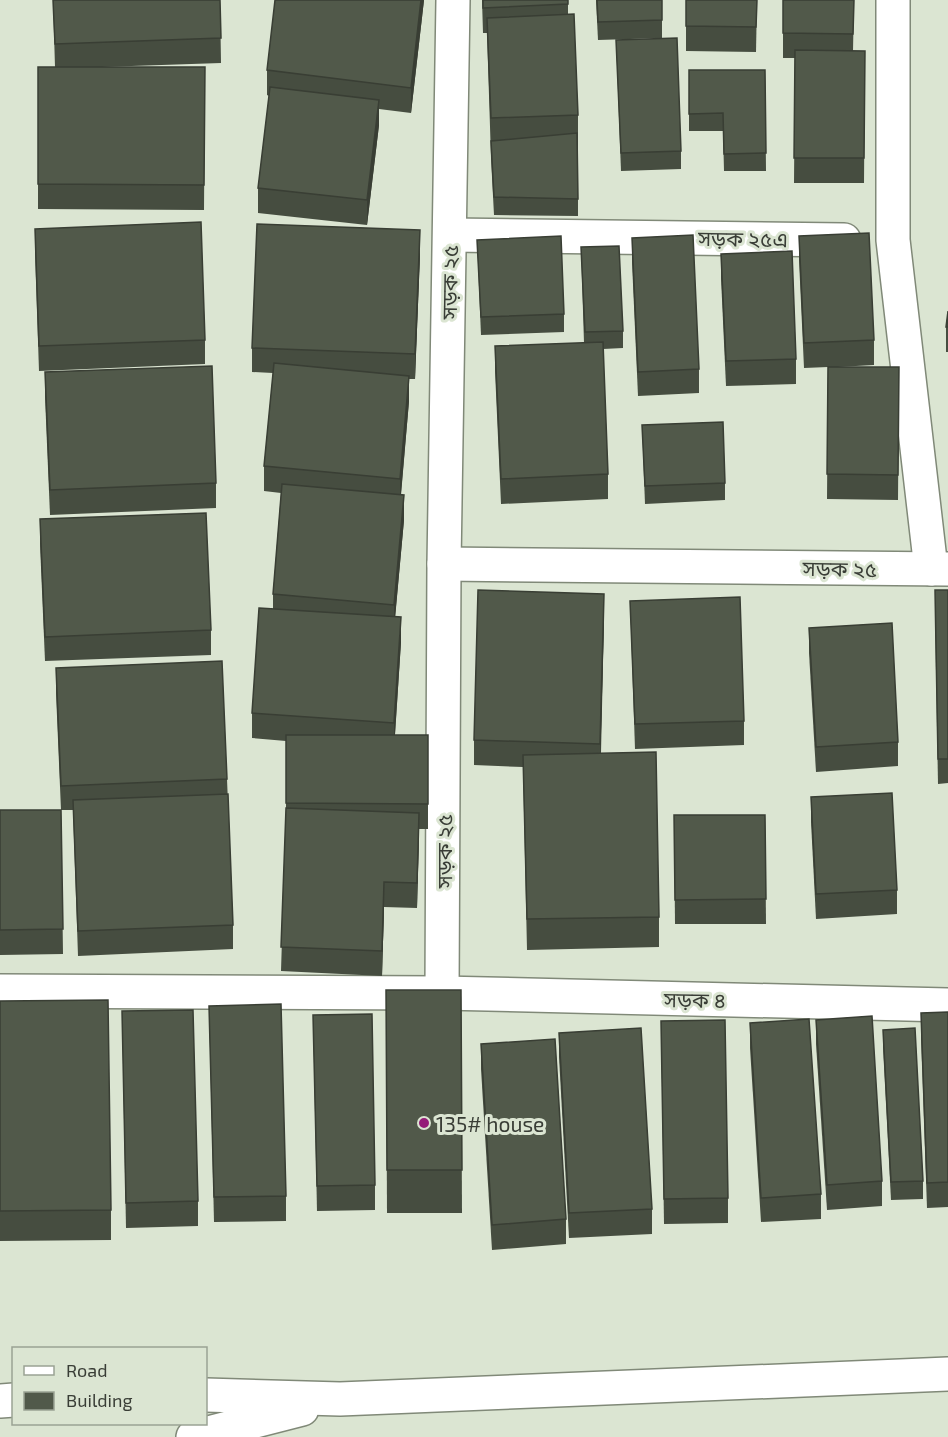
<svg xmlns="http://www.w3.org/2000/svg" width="948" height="1437" viewBox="0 0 948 1437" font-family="'Exo 2','Noto Sans Bengali',sans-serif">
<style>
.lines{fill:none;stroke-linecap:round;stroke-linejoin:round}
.minor-casing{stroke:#808978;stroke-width:36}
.motorway-casing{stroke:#808978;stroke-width:36}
.minor{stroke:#fff;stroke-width:33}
.motorway{stroke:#fff;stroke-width:33}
.wall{fill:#464d40}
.shaded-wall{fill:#393e34}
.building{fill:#51594a;stroke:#393e34;stroke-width:1.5}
.poi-dot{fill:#951c78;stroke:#dbe5d2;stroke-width:2}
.labels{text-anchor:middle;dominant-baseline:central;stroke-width:6;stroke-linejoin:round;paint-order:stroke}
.street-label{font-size:21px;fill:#393d36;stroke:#dbe5d2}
.poi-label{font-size:21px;fill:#393d36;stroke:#dbe5d2;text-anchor:start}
</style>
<rect width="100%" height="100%" fill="#dbe5d2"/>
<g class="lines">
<defs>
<g id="minor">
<polyline points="893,0 893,240 931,569"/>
<polyline points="450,235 844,240"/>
<polyline points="444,564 948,569"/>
<polyline points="0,991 442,993 948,1005"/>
<polyline points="442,993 444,564 453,0"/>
</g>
<g id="motorway">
<polyline points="206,1395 340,1399 948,1374"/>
<polyline points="0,1401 14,1400"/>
<polyline points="193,1437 302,1409"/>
</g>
</defs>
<!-- minor casing -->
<use href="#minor" class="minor-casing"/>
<!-- motorway casing -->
<use href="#motorway" class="motorway-casing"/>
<!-- minor -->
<use href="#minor" class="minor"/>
<!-- motorway -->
<use href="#motorway" class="motorway"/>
</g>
<!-- wall -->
<g class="wall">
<polygon points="53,0 220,0 221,63 102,67 205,67 204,210 38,209 38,67 55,67"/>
<polygon points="424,0 411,113 379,109 379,125 367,225 258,213 258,188 269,96 267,95 267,70"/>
<polygon points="482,0 568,0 568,14 578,115 578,216 494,215 491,158 487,33 483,33"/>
<polygon points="596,0 662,0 662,38 598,40"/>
<polygon points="686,0 757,0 756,52 686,51"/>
<polygon points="783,0 854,0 853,51 865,51 864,183 794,183 795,58 783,58"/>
<polygon points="616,40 681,151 681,169 621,171"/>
<polygon points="689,70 765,70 766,171 724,171 723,131 689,131"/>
<polygon points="35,229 205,340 205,364 39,371 35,253"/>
<polygon points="799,236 874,340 874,365 838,367 899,367 898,500 827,499 828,367 804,368 799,260"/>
<polygon points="632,238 699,369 699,393 638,396 632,262"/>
<polygon points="477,240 564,314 564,332 481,335"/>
<polygon points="581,247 623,331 623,348 603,349 608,474 608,499 501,504 495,371 495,346 584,343"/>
<polygon points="721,254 796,359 796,384 726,386 721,278"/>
<polygon points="420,255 415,379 409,379 409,401 401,495 404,520 395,617 401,642 395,735 428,735 428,829 419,829 417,908 384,907 382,976 281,971 286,811 286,741 252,738 252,713 273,609 273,594 281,493 264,491 264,466 273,373 252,372 252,348"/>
<polygon points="948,311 948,352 946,352 946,327"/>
<polygon points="45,372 216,483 216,508 50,515 45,397"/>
<polygon points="642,425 725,483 725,500 645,504"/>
<polygon points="40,519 211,630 211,655 45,661 40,544"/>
<polygon points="948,590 948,783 938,784 935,615"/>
<polygon points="630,601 744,721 744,745 635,749"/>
<polygon points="604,618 601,753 659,917 659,947 527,950 523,767 474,765 474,740"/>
<polygon points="809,628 898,742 898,766 816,772 809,653"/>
<polygon points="56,668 227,779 233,925 233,949 78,956 73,810 61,810 63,954 0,955 0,810 61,810 56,693"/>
<polygon points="811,797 897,890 897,914 816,919 811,822"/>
<polygon points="674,815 765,815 766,924 675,924"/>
<polygon points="386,990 461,990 462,1213 387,1213"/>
<polygon points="0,1001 111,1210 111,1240 0,1241"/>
<polygon points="209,1006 286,1196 286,1221 214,1222"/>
<polygon points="122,1011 198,1201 198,1226 126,1228"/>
<polygon points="948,1012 948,1207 927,1208 921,1038 921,1013"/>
<polygon points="313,1015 375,1185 375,1210 317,1211"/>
<polygon points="816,1020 882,1181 882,1206 827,1210 816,1044"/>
<polygon points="661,1021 728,1198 728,1223 664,1224"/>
<polygon points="750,1023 821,1194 821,1219 761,1222 750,1048"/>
<polygon points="883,1030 923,1181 923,1199 891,1200 883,1047"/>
<polygon points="559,1033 652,1209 652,1234 569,1238 559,1057"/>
<polygon points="481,1044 566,1219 566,1244 492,1250 481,1069"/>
</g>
<!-- shaded-wall -->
<g class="shaded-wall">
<polygon points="421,0 424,0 411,113 411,88"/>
<polygon points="379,100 379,125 367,225 367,200"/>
<polygon points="420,230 420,255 415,379 415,354"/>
<polygon points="409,376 409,401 400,504 400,479"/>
<polygon points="404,495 404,520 394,630 394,605"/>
<polygon points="604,594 604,618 600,769 600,744"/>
<polygon points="401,617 401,642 394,748 394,723"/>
<polygon points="419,813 419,838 417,908 417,883"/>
<polygon points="384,882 384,907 382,976 382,951"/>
</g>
<!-- building -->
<g class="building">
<polygon points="53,0 220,0 221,38 55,44"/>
<polygon points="275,0 421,0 411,88 267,70"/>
<polygon points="483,0 568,0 568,4 483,8"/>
<polygon points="597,0 662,0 662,20 598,22"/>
<polygon points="686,0 757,0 756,27 686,26"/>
<polygon points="783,0 854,0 853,34 783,33"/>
<polygon points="574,14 578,115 491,118 487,18"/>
<polygon points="677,38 681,151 621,153 616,40"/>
<polygon points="795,50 865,51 864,158 794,158"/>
<polygon points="38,67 205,67 204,185 38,184"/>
<polygon points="689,70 765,70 766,153 724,154 723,113 689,114"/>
<polygon points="270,87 379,100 367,200 258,188"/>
<polygon points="577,133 578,199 494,197 491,141"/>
<polygon points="201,222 205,340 39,346 35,229"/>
<polygon points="257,224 420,230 415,354 252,348"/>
<polygon points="869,233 874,340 804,343 799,236"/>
<polygon points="693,235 699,369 638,372 632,238"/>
<polygon points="561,236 564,314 481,317 477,240"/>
<polygon points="619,246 623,331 585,332 581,247"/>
<polygon points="792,251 796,359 726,361 721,254"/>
<polygon points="948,311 948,327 946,327"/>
<polygon points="603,342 608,474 501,479 495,346"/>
<polygon points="274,363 409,376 400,479 264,466"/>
<polygon points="212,366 216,483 50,490 45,372"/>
<polygon points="828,367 899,367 898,475 827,474"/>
<polygon points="723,422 725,483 645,486 642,425"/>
<polygon points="282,484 404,495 394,605 273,594"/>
<polygon points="206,513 211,630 45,637 40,519"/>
<polygon points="478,590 604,594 600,744 474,740"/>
<polygon points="935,590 948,590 948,759 938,759"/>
<polygon points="740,597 744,721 635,724 630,601"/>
<polygon points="259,608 401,617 394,723 252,713"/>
<polygon points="892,623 898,742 816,747 809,628"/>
<polygon points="222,661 227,779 61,786 56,668"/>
<polygon points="286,735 428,735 428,804 286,803"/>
<polygon points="656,752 659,917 527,919 523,755"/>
<polygon points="892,793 897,890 816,894 811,797"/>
<polygon points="228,794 233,925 78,931 73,800"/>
<polygon points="286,808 419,813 417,883 384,882 382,951 281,947"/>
<polygon points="0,810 61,810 63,929 0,930"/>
<polygon points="674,815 765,815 766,899 675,900"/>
<polygon points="386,990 461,990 462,1170 387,1170"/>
<polygon points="108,1000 111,1210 0,1211 0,1001"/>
<polygon points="281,1004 286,1196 214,1197 209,1006"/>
<polygon points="193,1010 198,1201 126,1203 122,1011"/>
<polygon points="948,1012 948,1182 927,1183 921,1013"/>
<polygon points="372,1014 375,1185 317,1186 313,1015"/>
<polygon points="872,1016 882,1181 827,1185 816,1020"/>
<polygon points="809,1019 821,1194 761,1198 750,1023"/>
<polygon points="725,1020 728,1198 664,1199 661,1021"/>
<polygon points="641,1028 652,1209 569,1213 559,1033"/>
<polygon points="915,1028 923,1181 891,1182 883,1030"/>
<polygon points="555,1039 566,1219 492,1225 481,1044"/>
</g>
<!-- markers -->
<circle class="poi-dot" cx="424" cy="1123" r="6"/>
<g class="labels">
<!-- street labels -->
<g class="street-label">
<text transform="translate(743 238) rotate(1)">সড়ক ২৫এ</text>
<text transform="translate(449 282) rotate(-89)">সড়ক ২৫</text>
<text transform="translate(840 568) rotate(1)">সড়ক ২৫</text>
<text transform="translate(443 851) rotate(-90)">সড়ক ২৫</text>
<text transform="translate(695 999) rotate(1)">সড়ক ৪</text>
</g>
<!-- poi labels -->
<g class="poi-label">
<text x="436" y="1123">135# house</text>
</g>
</g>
<!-- legend -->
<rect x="12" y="1347" width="195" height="78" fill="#dbe5d2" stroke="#9aa294" stroke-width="1.5"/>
<rect x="24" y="1366" width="30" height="9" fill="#ffffff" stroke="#9aa294" stroke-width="1.5"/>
<text x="66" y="1377" font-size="18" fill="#393d36">Road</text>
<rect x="24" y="1392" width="30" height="18" fill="#51594a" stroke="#9aa294" stroke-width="1.5"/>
<text x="66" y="1407" font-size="18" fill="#393d36">Building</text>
</svg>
